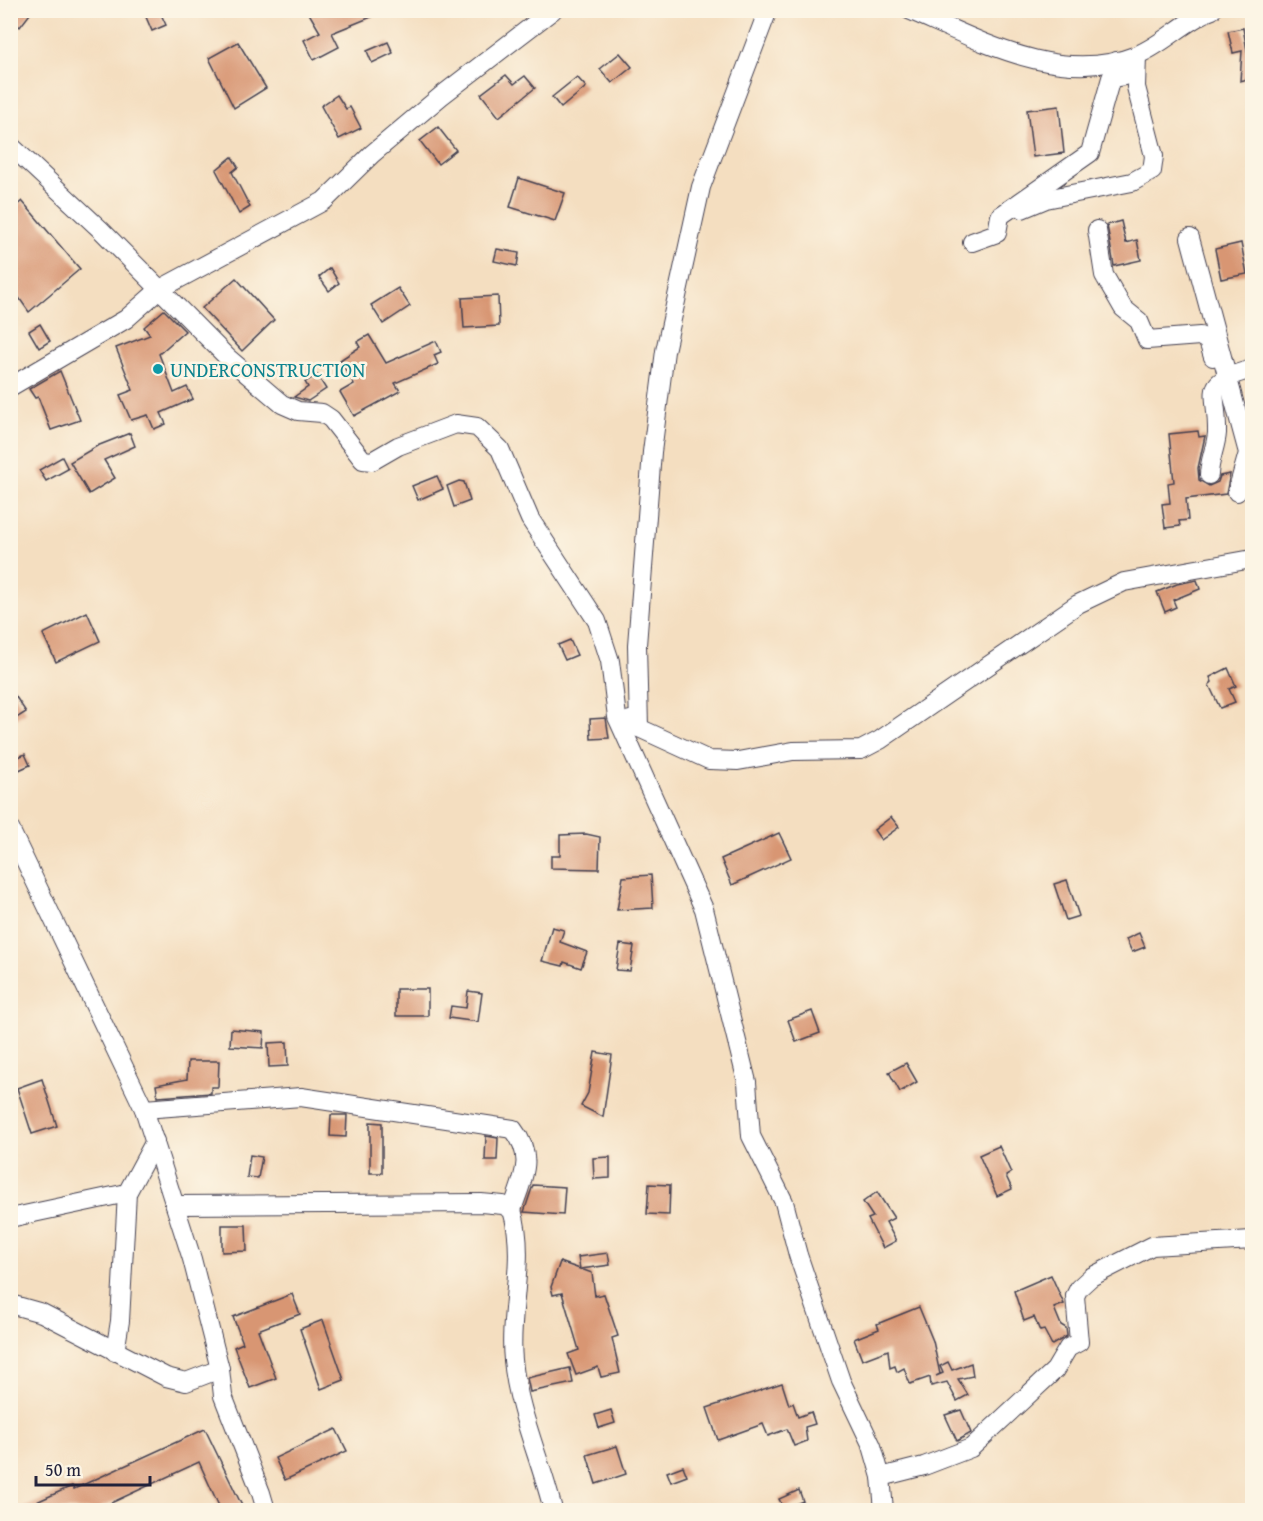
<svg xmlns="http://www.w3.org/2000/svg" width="1263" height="1521" viewBox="0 0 1263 1521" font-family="'Gentium Book Plus',serif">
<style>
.building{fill:#d89673}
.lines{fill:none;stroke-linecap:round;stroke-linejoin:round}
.street-casing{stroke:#423e4f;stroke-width:20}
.street{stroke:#fff;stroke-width:18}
.culture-dot{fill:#0f9aa8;stroke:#fcf5e5;stroke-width:2}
.labels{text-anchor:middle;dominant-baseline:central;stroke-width:5;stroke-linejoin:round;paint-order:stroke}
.culture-label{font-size:20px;fill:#0d838f;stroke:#fcf5e5;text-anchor:start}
</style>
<rect width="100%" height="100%" fill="#fcf5e5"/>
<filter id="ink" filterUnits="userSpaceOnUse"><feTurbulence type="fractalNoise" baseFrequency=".0167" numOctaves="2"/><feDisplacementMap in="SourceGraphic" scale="12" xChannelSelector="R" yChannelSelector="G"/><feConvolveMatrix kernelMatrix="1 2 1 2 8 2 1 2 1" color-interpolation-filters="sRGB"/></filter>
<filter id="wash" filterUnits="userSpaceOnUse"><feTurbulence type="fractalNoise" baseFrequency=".008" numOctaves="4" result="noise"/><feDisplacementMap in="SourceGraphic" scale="24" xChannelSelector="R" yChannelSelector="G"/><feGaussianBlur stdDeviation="1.35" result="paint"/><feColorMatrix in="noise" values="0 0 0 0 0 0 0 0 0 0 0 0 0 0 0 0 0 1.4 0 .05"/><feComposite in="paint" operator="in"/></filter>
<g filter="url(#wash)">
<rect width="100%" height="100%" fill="#f4dec0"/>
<g id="blocks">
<!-- building -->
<g class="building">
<polygon points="16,10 33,10 20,27 10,18"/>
<polygon points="143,10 159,10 166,25 152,31"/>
<polygon points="307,10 386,10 386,11 332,33 339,47 314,60 304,40 320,32"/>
<polygon points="1243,28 1252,78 1240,81 1242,51 1233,53 1228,31"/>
<polygon points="238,42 266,88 234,108 209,58"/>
<polygon points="388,42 393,53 372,63 367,51"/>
<polygon points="620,53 632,67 612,83 600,69"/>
<polygon points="506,75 514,84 525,76 535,88 499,117 481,94"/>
<polygon points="577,77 586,87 561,108 552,97"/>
<polygon points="337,95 346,109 350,107 361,128 339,139 321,106"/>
<polygon points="1059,106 1064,153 1033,157 1027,110"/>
<polygon points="438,127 456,150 438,164 420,141"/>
<polygon points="232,157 238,167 232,172 250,207 239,214 216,170"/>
<polygon points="519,178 565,193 555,221 510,207"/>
<polygon points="22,201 80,269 29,312 10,285 10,211"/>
<polygon points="1121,221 1126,243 1137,240 1141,260 1114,266 1107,225"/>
<polygon points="1241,243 1247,274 1221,279 1215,249"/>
<polygon points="497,249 519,253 517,266 494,261"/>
<polygon points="330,268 339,283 329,291 319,277"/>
<polygon points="236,278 274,320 242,351 202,308"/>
<polygon points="398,288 410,306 383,324 371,305"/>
<polygon points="498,296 499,326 464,328 462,298"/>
<polygon points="164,310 185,331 159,354 174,393 187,387 193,399 161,413 166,424 154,429 148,415 131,420 120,395 133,390 116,348 150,335 144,327"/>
<polygon points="40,324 50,341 39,348 29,331"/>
<polygon points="369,335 386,363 436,341 441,352 434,355 438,364 395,383 400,391 354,416 340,392 354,384 340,360 360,347 357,342"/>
<polygon points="60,371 80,420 51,430 38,397 35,398 29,389"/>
<polygon points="317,375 326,389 308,401 294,397 308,387 305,382"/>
<polygon points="1198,431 1199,437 1205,436 1198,468 1199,480 1209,486 1218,482 1220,476 1230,474 1226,494 1186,499 1188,520 1179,521 1180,526 1165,528 1162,504 1170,503 1168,483 1174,482 1169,434"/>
<polygon points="130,433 135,446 104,460 115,478 89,494 70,462 97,446"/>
<polygon points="62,457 68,469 46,481 39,470"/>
<polygon points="437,476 443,489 418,500 412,486"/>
<polygon points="459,481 464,482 470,501 454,507 447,486"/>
<polygon points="1197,580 1200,589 1173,600 1176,607 1165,612 1157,592 1177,584"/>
<polygon points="87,612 100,641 56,662 43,634"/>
<polygon points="570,640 577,655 565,660 558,645"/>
<polygon points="1228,668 1236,686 1229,689 1235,702 1220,708 1209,685 1212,682 1210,677"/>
<polygon points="10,688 26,712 15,719 10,712"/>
<polygon points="606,718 609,738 591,739 590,719"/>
<polygon points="25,754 30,765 10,774 10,761"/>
<polygon points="891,817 899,827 881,840 874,830"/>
<polygon points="779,833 791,858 732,885 721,859"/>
<polygon points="586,834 600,837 599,869 551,868 551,856 560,856 560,835"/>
<polygon points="651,875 653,908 617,910 623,877"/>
<polygon points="1067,880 1079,916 1066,920 1054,884"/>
<polygon points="552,927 564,930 560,942 587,952 581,968 564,962 563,966 542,961"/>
<polygon points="1139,933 1145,947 1132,952 1126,939"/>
<polygon points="620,944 634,946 630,971 616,970"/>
<rect x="396" y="989" width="32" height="27"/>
<polygon points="468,991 482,993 478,1022 449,1018 451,1006 466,1008"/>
<polygon points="812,1011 820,1033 796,1042 788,1020"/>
<polygon points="231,1029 264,1032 263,1048 230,1046"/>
<polygon points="287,1042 288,1066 269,1067 268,1043"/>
<polygon points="595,1052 612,1055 603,1117 581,1106 588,1093"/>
<polygon points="188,1061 219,1061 218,1087 211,1087 211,1093 158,1097 156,1085 187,1079"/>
<polygon points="906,1063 917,1082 900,1092 889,1072"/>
<polygon points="42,1079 57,1126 32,1134 17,1088"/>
<polygon points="331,1115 347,1115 346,1137 330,1136"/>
<polygon points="370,1122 382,1123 382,1173 370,1173"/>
<polygon points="486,1136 498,1138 497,1160 485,1160"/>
<polygon points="999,1146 1011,1173 1006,1176 1012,1189 997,1196 979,1155"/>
<polygon points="250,1155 262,1157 258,1178 247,1177"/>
<polygon points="610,1157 610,1178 594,1179 593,1158"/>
<polygon points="649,1184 670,1185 669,1215 647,1214"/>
<polygon points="533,1185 565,1187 563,1215 524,1212"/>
<polygon points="877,1192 894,1218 886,1222 896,1241 883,1248 868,1219 873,1217 863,1202"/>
<polygon points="222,1225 246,1225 247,1251 222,1252"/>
<polygon points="608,1253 610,1265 581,1269 592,1273 595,1296 604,1294 618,1336 612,1338 620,1373 601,1377 598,1367 576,1375 568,1354 579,1350 562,1293 553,1295 551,1287 560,1262 580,1269 578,1257"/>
<polygon points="1051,1275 1064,1304 1054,1308 1061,1325 1066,1328 1067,1336 1052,1345 1044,1330 1040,1331 1034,1317 1024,1321 1014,1291"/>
<polygon points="292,1294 300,1314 258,1330 276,1378 250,1388 234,1347 243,1343 233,1317"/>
<polygon points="919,1307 933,1341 940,1374 936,1376 943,1373 940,1366 948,1362 952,1370 971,1363 973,1376 958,1379 968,1395 957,1401 947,1382 931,1386 930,1377 910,1384 904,1368 897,1372 895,1366 890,1368 888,1350 862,1360 854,1339 879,1329 877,1324"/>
<polygon points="323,1320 344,1380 321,1389 300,1329"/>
<polygon points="570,1368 573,1383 530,1392 527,1378"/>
<polygon points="782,1383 789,1405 793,1403 798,1417 811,1412 815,1424 805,1427 807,1441 794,1446 787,1429 768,1436 763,1424 718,1440 707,1408"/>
<polygon points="611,1410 615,1423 599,1428 595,1415"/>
<polygon points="961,1410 971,1433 957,1441 945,1415"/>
<polygon points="205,1429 244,1510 209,1510 219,1506 199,1462 96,1510 19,1510 72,1486 74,1489"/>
<polygon points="336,1429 347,1451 285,1480 275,1458"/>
<polygon points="617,1446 626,1474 596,1484 587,1455"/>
<polygon points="683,1466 687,1476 671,1482 667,1472"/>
<polygon points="799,1490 803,1501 784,1509 779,1499"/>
</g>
</g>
</g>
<g filter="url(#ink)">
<use href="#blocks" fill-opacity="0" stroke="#423e4f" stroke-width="1.5"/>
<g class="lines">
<defs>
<g id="street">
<path d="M909,10C979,40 1059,86 1137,55C1164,44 1185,20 1212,10"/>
<polyline points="10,145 101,230 227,357 282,404 298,411 322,413 331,419 363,460 372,461 398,446 456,424 477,427 500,449 530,519 597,621 610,661 617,717 704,909 747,1082 751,1136 784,1202 798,1255 841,1381 872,1446 881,1477 884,1510"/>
<polyline points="1022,209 1046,199 1132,182 1152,171 1154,156 1136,87 1137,55"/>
<polyline points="1097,230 1104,275 1123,308 1139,321 1147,340 1200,336 1208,341 1213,357"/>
<polyline points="1190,238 1248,453 1237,492"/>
<polyline points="972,242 997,233 1000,216 1090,153 1111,78 1124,76 1117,61"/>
<polyline points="10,387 126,319 160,289 324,201 372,154 441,96 553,10"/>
<path d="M1209,475C1209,461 1216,447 1217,433C1218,388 1199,384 1252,369"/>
<polyline points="630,720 639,728 709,760 738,761 793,751 861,750 880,740 1078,604 1124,582 1252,559"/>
<polyline points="639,728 637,645 652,452 665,351 701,187 768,10"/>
<polyline points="10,829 144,1109 192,1259 220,1369 223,1396 261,1493 266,1510"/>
<path d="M144,1109L301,1097L513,1129C536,1158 522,1179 512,1210"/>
<path d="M175,1205L481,1203L503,1205L512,1210C527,1258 508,1312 513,1360C518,1412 541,1460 553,1510"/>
<polyline points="10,1218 127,1193"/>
<polyline points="10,1304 42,1313 166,1377 186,1382 220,1369"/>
<polyline points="115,1352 120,1321 127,1193 155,1141"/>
<polyline points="881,1477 924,1466 971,1448 1055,1370 1068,1348 1079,1342 1075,1296 1079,1288 1091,1277 1152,1246 1252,1240"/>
</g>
</defs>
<!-- street casing -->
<use href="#street" class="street-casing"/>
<!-- street -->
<use href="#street" class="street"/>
</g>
</g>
<!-- markers -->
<circle class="culture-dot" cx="158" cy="369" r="6"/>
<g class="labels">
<!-- culture labels -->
<g class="culture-label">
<text x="170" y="369">UNDERCONSTRUCTION</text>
</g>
</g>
<!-- margin -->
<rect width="1263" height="1521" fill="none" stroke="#fcf5e5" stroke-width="36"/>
<!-- scale -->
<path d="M36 1476v9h114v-9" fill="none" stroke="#22223b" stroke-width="3"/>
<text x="45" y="1476" font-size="18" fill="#22223b" stroke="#fcf5e5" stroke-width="4.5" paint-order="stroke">50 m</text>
</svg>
